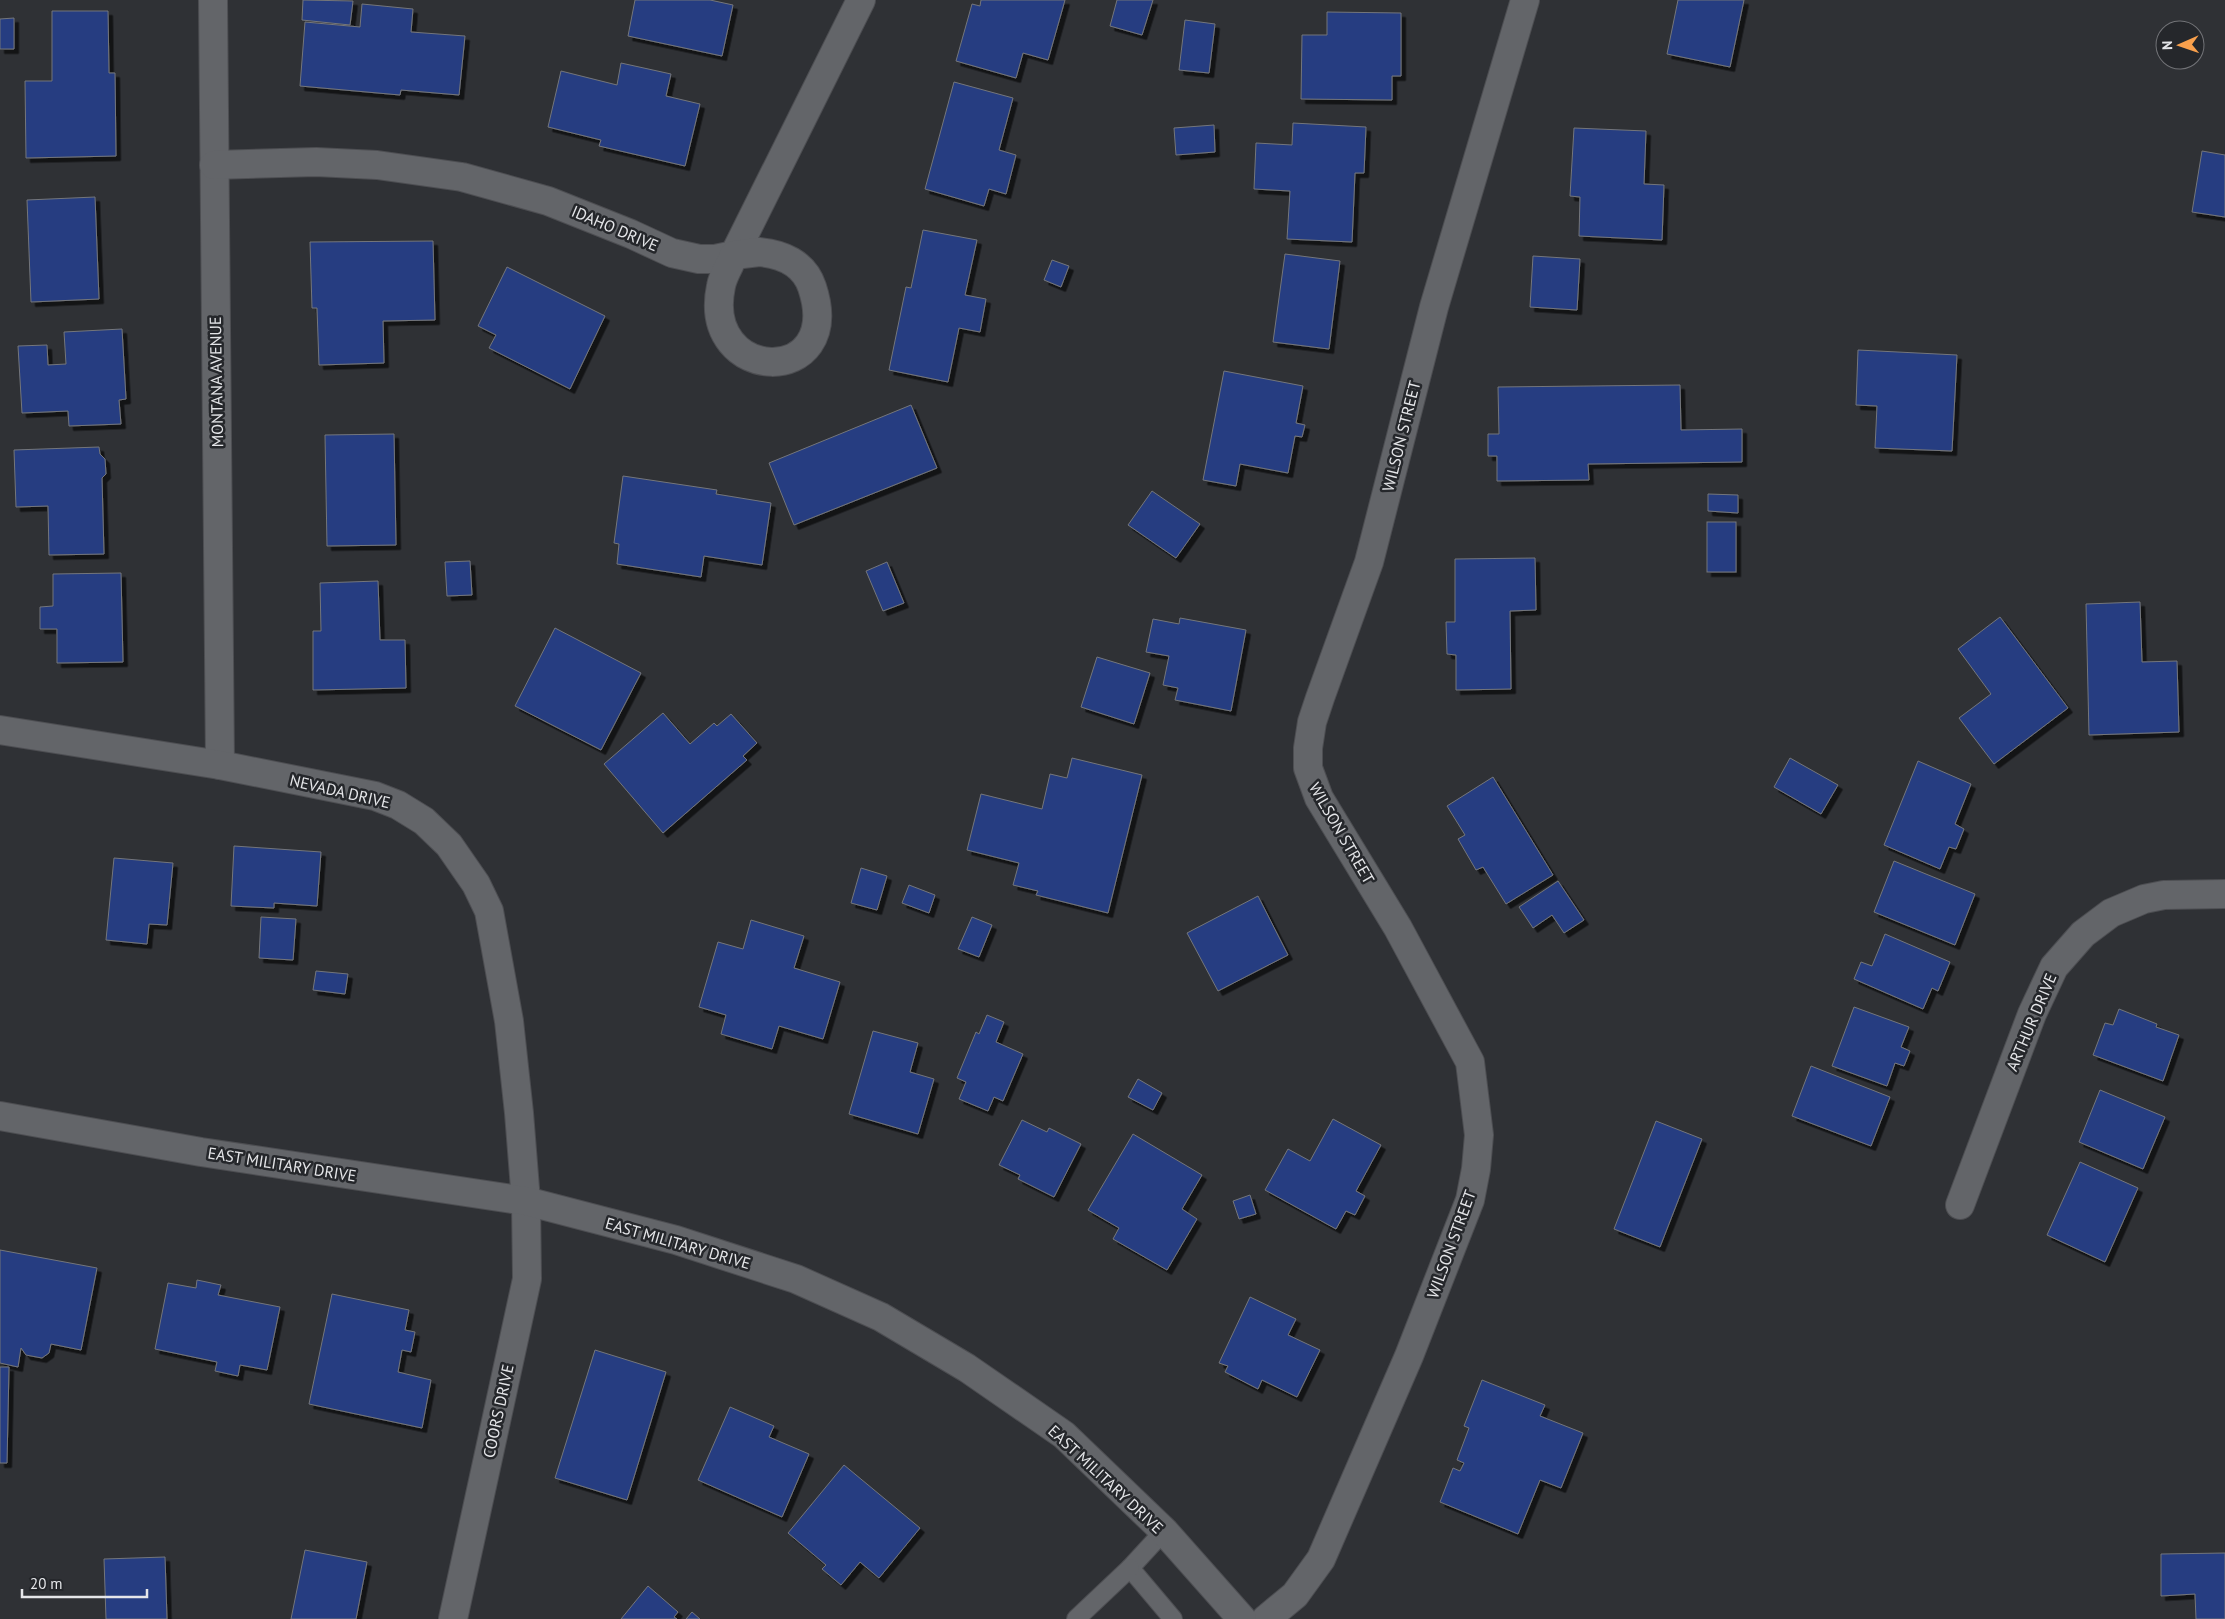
<svg xmlns="http://www.w3.org/2000/svg" width="2225" height="1619" viewBox="0 0 2225 1619" font-family="'PT Sans',sans-serif">
<style>
.building{fill:#253d81;stroke:#74767b;filter:url(#shadow)}
.lines{fill:none;stroke-linecap:round;stroke-linejoin:round}
.service-casing{stroke:#4d4e52;stroke-width:20}
.minor-casing{stroke:#4d4e52;stroke-width:30}
.tertiary-casing{stroke:#4d4e52;stroke-width:30}
.service{stroke:#636569;stroke-width:18}
.minor{stroke:#636569;stroke-width:28}
.tertiary{stroke:#636569;stroke-width:28}
.labels{text-anchor:middle;dominant-baseline:central;stroke-width:5;stroke-linejoin:round;paint-order:stroke}
.street-label{font-size:16px;fill:#e5e6e9;stroke:#25272b}
</style>
<defs>
<filter id="shadow"><feDropShadow dx="4.5" dy="4.5" stdDeviation="0" flood-color="#0009"/></filter>
</defs>
<rect width="100%" height="100%" fill="#2f3135"/>
<!-- building -->
<g class="building">
<polygon points="303,0 353,1 350,25 302,20"/>
<polygon points="635,0 710,0 733,5 722,56 628,36"/>
<polygon points="981,0 1065,0 1048,60 1023,53 1016,78 956,61 972,4 980,6"/>
<polygon points="1117,0 1153,0 1142,35 1110,26"/>
<polygon points="1678,0 1744,0 1730,67 1667,54"/>
<polygon points="362,4 413,9 411,32 465,36 459,95 401,90 400,95 300,86 305,22 360,27"/>
<polygon points="52,11 108,11 109,73 115,73 116,156 26,158 25,81 52,81"/>
<polygon points="1327,12 1401,13 1401,76 1392,76 1392,100 1301,99 1302,35 1327,35"/>
<polygon points="14,18 14,49 0,49 0,19"/>
<polygon points="1185,20 1215,24 1209,73 1179,70"/>
<polygon points="621,63 671,74 666,96 700,104 685,166 599,146 601,140 548,127 561,71 617,85"/>
<polygon points="954,82 1013,98 999,150 1016,155 1006,194 989,189 984,206 925,189"/>
<polygon points="1293,123 1366,127 1364,173 1355,173 1352,242 1287,239 1290,191 1254,189 1256,143 1292,145"/>
<polygon points="1214,125 1215,152 1176,155 1174,128"/>
<polygon points="1574,128 1646,131 1644,184 1664,185 1662,240 1579,236 1580,197 1570,196"/>
<polygon points="2202,151 2225,155 2225,217 2192,212"/>
<polygon points="95,197 99,299 31,302 27,200"/>
<polygon points="923,230 977,240 965,295 986,299 980,332 959,328 948,382 889,370 906,287 911,288"/>
<polygon points="433,241 435,320 383,321 384,363 319,365 317,308 312,308 310,242"/>
<polygon points="1285,254 1340,261 1329,349 1273,342"/>
<polygon points="1533,256 1580,259 1577,310 1530,307"/>
<polygon points="1052,260 1069,266 1061,287 1044,280"/>
<polygon points="507,267 605,316 570,389 489,348 496,335 478,326"/>
<polygon points="122,329 126,399 119,400 121,424 69,426 68,411 22,413 18,346 47,345 48,365 66,364 64,332"/>
<polygon points="1858,350 1957,355 1952,451 1875,448 1877,406 1856,405"/>
<polygon points="1224,371 1303,386 1296,423 1305,425 1302,437 1295,436 1288,473 1240,464 1236,486 1203,480"/>
<polygon points="1680,385 1681,430 1742,429 1742,462 1588,464 1589,480 1497,481 1497,456 1488,456 1488,434 1499,434 1498,387"/>
<polygon points="911,405 937,468 794,525 769,463"/>
<polygon points="394,434 396,545 327,546 325,435"/>
<polygon points="99,447 100,454 105,459 106,474 102,478 104,554 49,555 48,506 16,507 14,450"/>
<polygon points="623,476 717,490 716,494 771,503 762,565 704,556 701,577 617,564 619,544 614,543"/>
<polygon points="1152,491 1200,524 1176,558 1128,525"/>
<polygon points="1708,494 1738,495 1738,513 1708,511"/>
<rect x="1707" y="522" width="29" height="50"/>
<polygon points="1535,558 1536,610 1510,611 1511,689 1456,690 1456,655 1447,654 1446,622 1455,622 1455,559"/>
<polygon points="470,561 472,595 447,596 445,562"/>
<polygon points="887,562 904,603 883,611 866,571"/>
<polygon points="121,573 123,662 57,663 57,629 40,629 40,607 53,606 53,574"/>
<polygon points="378,581 380,640 405,640 406,688 313,690 313,631 321,631 320,583"/>
<polygon points="2140,602 2142,662 2177,661 2179,732 2089,735 2086,604"/>
<polygon points="2000,617 2068,708 1994,764 1959,718 1991,694 1958,649"/>
<polygon points="1180,618 1246,630 1231,711 1175,700 1178,688 1163,685 1169,656 1146,652 1153,619 1179,624"/>
<polygon points="555,628 641,673 601,750 515,706"/>
<polygon points="1097,657 1150,673 1134,724 1081,707"/>
<polygon points="663,713 690,744 714,723 717,726 731,714 757,743 743,756 747,760 663,833 604,764"/>
<polygon points="1072,758 1142,775 1108,913 1036,895 1038,891 1013,885 1019,863 967,850 981,794 1042,809 1050,774 1067,778"/>
<polygon points="1790,758 1838,785 1821,814 1774,787"/>
<polygon points="1918,761 1971,784 1955,824 1964,829 1956,849 1949,847 1940,869 1884,845"/>
<polygon points="1493,777 1553,875 1506,904 1483,867 1476,870 1458,839 1465,835 1447,806"/>
<polygon points="234,846 321,852 317,906 274,903 274,908 231,906"/>
<polygon points="114,858 173,863 167,925 149,924 147,944 106,940"/>
<polygon points="1894,861 1975,894 1955,945 1874,912"/>
<polygon points="861,868 887,876 877,910 851,903"/>
<polygon points="1558,881 1584,920 1564,933 1552,915 1533,928 1519,907"/>
<polygon points="909,885 935,895 929,913 902,903"/>
<polygon points="1258,896 1288,955 1218,991 1187,933"/>
<polygon points="261,917 296,919 293,960 259,958"/>
<polygon points="972,917 992,925 979,957 958,949"/>
<polygon points="751,920 804,936 794,968 840,982 823,1039 779,1026 772,1049 721,1034 726,1015 699,1007 718,942 743,949"/>
<polygon points="1885,934 1950,962 1938,991 1932,988 1923,1009 1854,979 1861,962 1872,966"/>
<polygon points="316,971 348,974 345,994 313,990"/>
<polygon points="1854,1007 1909,1027 1901,1047 1910,1051 1904,1066 1895,1063 1887,1086 1832,1066"/>
<polygon points="2119,1009 2157,1024 2156,1027 2179,1035 2163,1081 2093,1055 2105,1023 2113,1025"/>
<polygon points="987,1015 1004,1022 996,1042 1023,1054 1003,1101 994,1097 988,1111 959,1099 966,1082 957,1078 976,1032 979,1034"/>
<polygon points="873,1031 918,1043 910,1072 934,1079 918,1134 849,1114"/>
<polygon points="1811,1066 1890,1097 1871,1146 1792,1116"/>
<polygon points="1138,1079 1162,1093 1153,1110 1128,1097"/>
<polygon points="2100,1090 2165,1117 2143,1169 2079,1142"/>
<polygon points="1333,1119 1381,1145 1356,1191 1365,1196 1355,1215 1346,1211 1336,1229 1265,1190 1288,1149 1310,1161"/>
<polygon points="1022,1120 1047,1132 1049,1128 1081,1144 1054,1197 1018,1179 1020,1175 999,1165"/>
<polygon points="1656,1121 1702,1139 1660,1247 1614,1229"/>
<polygon points="1133,1134 1202,1175 1182,1209 1197,1219 1167,1270 1113,1239 1119,1228 1088,1210"/>
<polygon points="2080,1162 2138,1188 2105,1262 2047,1235"/>
<polygon points="1250,1195 1256,1214 1239,1219 1233,1201"/>
<polygon points="0,1250 97,1268 81,1350 51,1344 49,1353 42,1358 26,1355 21,1348 18,1367 0,1363"/>
<polygon points="197,1280 221,1285 218,1295 280,1307 267,1370 240,1365 238,1376 215,1371 217,1362 155,1349 168,1283 196,1288"/>
<polygon points="332,1294 409,1310 405,1330 415,1332 411,1352 402,1350 398,1372 431,1380 422,1428 309,1404"/>
<polygon points="1250,1297 1296,1319 1288,1335 1320,1350 1297,1397 1262,1380 1258,1389 1225,1372 1228,1366 1219,1363"/>
<polygon points="595,1350 666,1372 627,1500 555,1478"/>
<polygon points="0,1367 9,1367 7,1463 0,1463"/>
<polygon points="1482,1380 1545,1405 1540,1416 1583,1433 1561,1488 1540,1480 1518,1534 1440,1502 1453,1468 1460,1471 1464,1463 1457,1460 1469,1428 1464,1426"/>
<polygon points="730,1407 774,1426 769,1437 809,1454 782,1517 698,1480"/>
<polygon points="844,1465 920,1528 879,1578 860,1562 841,1585 822,1569 826,1565 788,1533"/>
<polygon points="305,1550 367,1562 356,1619 291,1619"/>
<polygon points="2225,1553 2225,1619 2196,1619 2195,1594 2161,1596 2161,1554"/>
<polygon points="165,1557 167,1619 106,1619 104,1559"/>
<polygon points="648,1586 678,1612 674,1617 677,1619 621,1619"/>
<polygon points="692,1612 700,1619 686,1619"/>
</g>
<g class="lines">
<defs>
<g id="service">
<polyline points="1164,1531 1130,1568 1173,1619"/>
<polyline points="1076,1619 1130,1568"/>
</g>
<g id="minor">
<polyline points="213,0 220,765"/>
<polyline points="214,165 316,162 377,165 462,177 548,201 631,234 672,253 699,259 715,259 734,255 861,0"/>
<path d="M759,252C782,254 804,263 812,287C846,389 700,385 721,286C723,275 730,265 734,255Z"/>
<polyline points="0,730 220,765 375,796 398,805 424,821 449,845 476,884 489,911 509,1021 519,1113 526,1201 527,1279 453,1619"/>
<polyline points="1960,1205 2032,1014 2054,967 2083,934 2111,913 2144,899 2164,895 2225,894"/>
<polyline points="1266,1619 1295,1595 1321,1559 1409,1356 1470,1200 1476,1169 1479,1135 1470,1062 1398,928 1319,798 1308,768 1308,748 1312,722 1320,698 1369,562 1434,307 1525,0"/>
</g>
<polyline id="tertiary" points="0,1116 201,1152 526,1201 676,1240 796,1279 881,1317 967,1368 1064,1435 1164,1531 1242,1619"/>
</defs>
<!-- service casing -->
<use href="#service" class="service-casing"/>
<!-- minor casing -->
<use href="#minor" class="minor-casing"/>
<!-- tertiary casing -->
<use href="#tertiary" class="tertiary-casing"/>
<!-- service -->
<use href="#service" class="service"/>
<!-- minor -->
<use href="#minor" class="minor"/>
<!-- tertiary -->
<use href="#tertiary" class="tertiary"/>
</g>
<g class="labels">
<!-- street labels -->
<g class="street-label">
<text transform="translate(615 228) rotate(23)">IDAHO DRIVE</text>
<text transform="translate(216 382) rotate(-91)">MONTANA AVENUE</text>
<text transform="translate(1401 436) rotate(-76)">WILSON STREET</text>
<text transform="translate(340 791) rotate(13)">NEVADA DRIVE</text>
<text transform="translate(1342 833) rotate(60)">WILSON STREET</text>
<text transform="translate(2031 1022) rotate(-67)">ARTHUR DRIVE</text>
<text transform="translate(282 1164) rotate(9)">EAST MILITARY DRIVE</text>
<text transform="translate(678 1243) rotate(16)">EAST MILITARY DRIVE</text>
<text transform="translate(1451 1244) rotate(-70)">WILSON STREET</text>
<text transform="translate(498 1411) rotate(-78)">COORS DRIVE</text>
<text transform="translate(1106 1479) rotate(43)">EAST MILITARY DRIVE</text>
</g>
</g>
<!-- north arrow -->
<g transform="translate(2180 45) rotate(268)"><circle r="24" fill="#25272b" stroke="#727377"/>
<path d="M0-4L9 19L0 12L-9 19Z" fill="#f9a04c"/>
<text y="-8" font-size="14" font-weight="bold" text-anchor="middle" fill="#e5e6e9">N</text>
</g>
<!-- scale -->
<path d="M22 1589v8h125v-8" fill="none" stroke="#e5e6e9" stroke-width="2.5"/>
<text x="30" y="1589" font-size="15" fill="#e5e6e9" stroke="#25272b" stroke-width="4" paint-order="stroke">20 m</text>
</svg>
